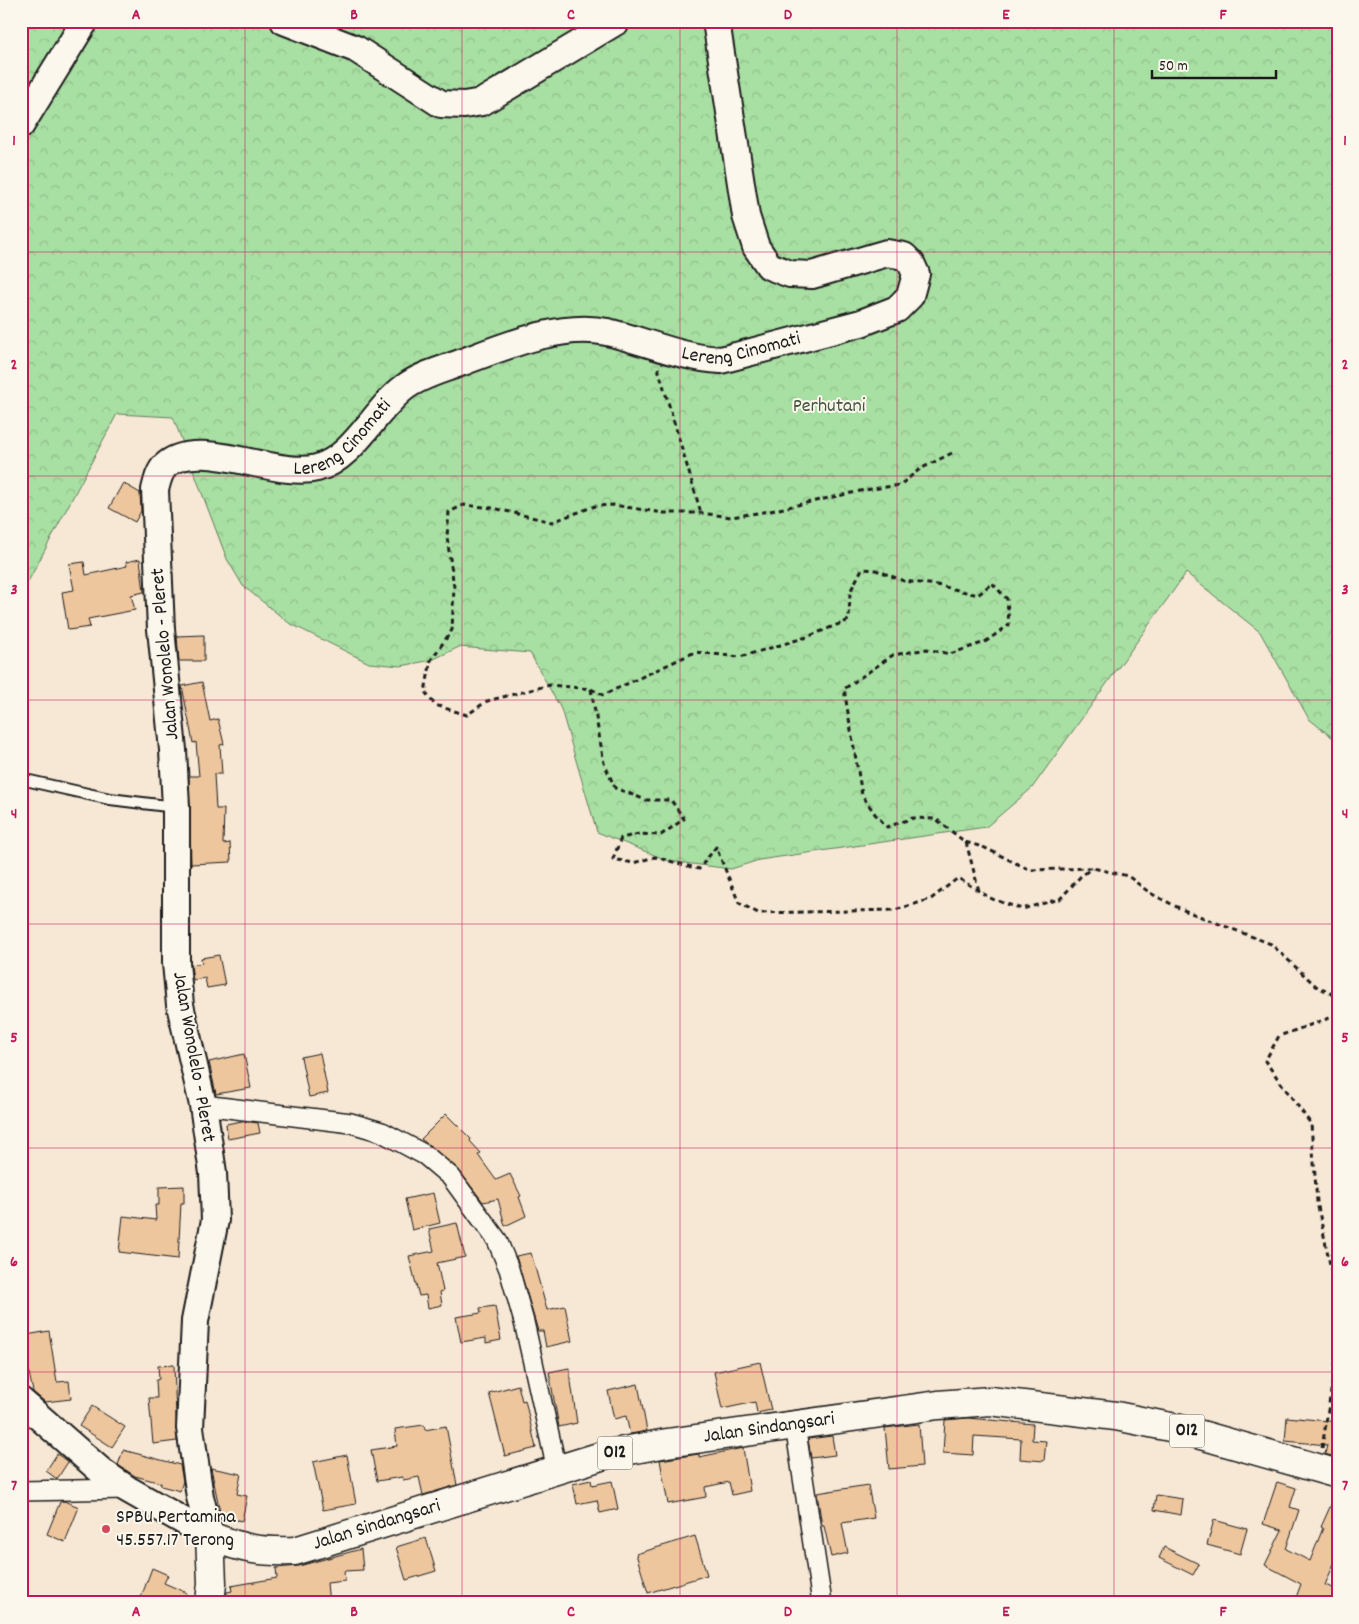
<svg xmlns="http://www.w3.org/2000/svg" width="1359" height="1624" viewBox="0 0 1359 1624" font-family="Dekko,sans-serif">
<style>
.forest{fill:url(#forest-crowns);stroke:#627e5f}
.building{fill:#eec69e;stroke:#1c1c1c}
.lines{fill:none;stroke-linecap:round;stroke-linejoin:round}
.lane-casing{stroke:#1c1c1c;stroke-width:14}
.street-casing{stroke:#1c1c1c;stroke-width:22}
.secondary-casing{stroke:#1c1c1c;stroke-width:30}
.primary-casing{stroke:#1c1c1c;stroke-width:31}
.path{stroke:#1c1c1c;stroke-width:3;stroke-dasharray:5 4;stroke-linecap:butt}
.lane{stroke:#fbf7ec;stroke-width:10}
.street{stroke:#fbf7ec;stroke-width:19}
.secondary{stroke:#fbf7ec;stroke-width:26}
.primary{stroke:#fbf7ec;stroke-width:28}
.grid{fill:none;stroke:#c2185b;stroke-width:1;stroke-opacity:0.55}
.poi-dot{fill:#d1495b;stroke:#fbf7ec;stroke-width:2}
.labels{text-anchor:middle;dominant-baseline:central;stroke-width:4;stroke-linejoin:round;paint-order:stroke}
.shield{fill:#fbf7ec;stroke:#5f5e5a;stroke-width:1}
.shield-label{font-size:19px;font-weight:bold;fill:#1c1c1c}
.street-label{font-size:20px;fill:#1c1c1c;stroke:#fbf7ec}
.park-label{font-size:20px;fill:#465644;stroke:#fbf7ec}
.poi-label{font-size:20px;fill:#1c1c1c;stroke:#fbf7ec;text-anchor:start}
.neatline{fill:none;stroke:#c2185b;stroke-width:2}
.grid-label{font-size:16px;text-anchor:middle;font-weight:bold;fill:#c2185b}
</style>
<defs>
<pattern id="forest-crowns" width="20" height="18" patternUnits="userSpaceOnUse" patternTransform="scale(1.25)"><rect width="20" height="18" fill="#a8dfa2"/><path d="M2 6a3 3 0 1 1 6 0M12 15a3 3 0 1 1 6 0" fill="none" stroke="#90bf8b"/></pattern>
</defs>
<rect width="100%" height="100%" fill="#f7e8d5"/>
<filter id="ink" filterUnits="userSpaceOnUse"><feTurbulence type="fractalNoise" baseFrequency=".02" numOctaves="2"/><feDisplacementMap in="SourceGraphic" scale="10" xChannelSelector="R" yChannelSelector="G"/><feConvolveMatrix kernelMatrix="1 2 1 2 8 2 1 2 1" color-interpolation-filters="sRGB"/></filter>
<g filter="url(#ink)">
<!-- forest -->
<polygon class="forest" points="21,21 1338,21 1338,742 1309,719 1260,632 1186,573 1032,788 986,827 759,860 731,869 669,861 597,832 561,709 530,653 459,647 432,660 401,666 369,663 289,623 243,586 227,559 173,417 117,414 21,595"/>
<!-- building -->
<g class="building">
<polygon points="123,483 140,493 141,511 135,522 109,508"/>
<polygon points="140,559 144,592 131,595 135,610 88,619 90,627 68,630 62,592 74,590 69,564 84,562 86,575 127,566 126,562"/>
<polygon points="204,635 204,661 179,661 177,636"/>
<polygon points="202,682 210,721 218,719 224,744 220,745 222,774 214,774 216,809 224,809 223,844 230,843 231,862 191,864 189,776 199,776 196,742 193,743 182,686"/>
<polygon points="219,955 225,985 207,988 205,978 193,980 191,965 202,963 201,958"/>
<polygon points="320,1053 328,1093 309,1097 301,1057"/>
<polygon points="244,1054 251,1088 216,1094 209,1062"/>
<polygon points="446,1114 471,1139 470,1141 481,1153 478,1155 496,1180 510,1174 521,1196 519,1197 526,1216 505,1226 498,1199 483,1202 458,1169 421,1139"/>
<polygon points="242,1121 258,1123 260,1133 228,1139 226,1124"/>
<polygon points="184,1186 184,1203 181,1203 178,1259 119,1252 123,1216 156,1220 155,1205 159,1205 159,1187"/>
<polygon points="433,1193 440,1223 412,1230 405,1199"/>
<polygon points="457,1223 465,1257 437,1263 443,1291 440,1292 442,1305 428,1308 426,1295 419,1296 409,1256 434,1251 429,1229"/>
<polygon points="531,1253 547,1310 565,1306 572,1341 546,1347 543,1331 538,1331 516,1256"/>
<polygon points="495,1306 501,1340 486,1343 486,1338 461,1342 456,1317 481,1313 480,1308"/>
<polygon points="49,1331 57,1382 69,1381 71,1399 45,1402 33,1392 25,1354 21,1354 21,1336"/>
<polygon points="760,1362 771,1410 757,1413 755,1402 722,1409 714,1372"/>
<polygon points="174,1365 177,1441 153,1444 149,1398 157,1398 156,1380 159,1379 158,1366"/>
<polygon points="569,1368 577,1423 559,1427 549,1372"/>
<polygon points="638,1384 647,1431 630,1434 626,1416 614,1419 608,1391"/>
<polygon points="518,1385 522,1401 525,1400 536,1448 505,1456 489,1393"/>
<polygon points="92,1406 125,1427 112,1447 79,1426"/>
<polygon points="1287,1417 1338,1422 1338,1458 1325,1454 1327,1445 1285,1441"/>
<polygon points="968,1418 1033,1424 1032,1440 1046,1441 1044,1461 1020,1459 1021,1439 974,1436 973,1455 943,1453 945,1420"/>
<polygon points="919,1424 922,1466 889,1469 885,1428"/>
<polygon points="424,1425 425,1430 446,1426 457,1485 423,1495 419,1477 403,1480 402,1477 377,1481 371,1450 397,1446 395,1429"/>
<polygon points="832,1436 835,1455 811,1458 808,1439"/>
<polygon points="743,1448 750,1491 732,1495 729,1482 705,1487 706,1497 668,1504 660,1460 699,1454 699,1457"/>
<polygon points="123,1450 180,1465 183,1481 180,1491 161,1486 161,1483 135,1476 118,1465"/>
<polygon points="57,1454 68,1462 57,1479 46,1471"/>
<polygon points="347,1455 356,1504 323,1510 313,1462"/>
<polygon points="211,1468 241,1474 237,1494 247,1496 242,1521 221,1517"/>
<polygon points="591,1480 592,1485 612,1481 618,1509 600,1513 597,1500 577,1504 573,1484"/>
<polygon points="1277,1482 1296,1488 1290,1507 1299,1510 1286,1549 1310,1561 1323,1528 1321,1527 1338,1489 1338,1554 1325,1585 1338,1590 1338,1603 1294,1603 1301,1584 1265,1565 1282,1530 1263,1524"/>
<polygon points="868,1485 874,1518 842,1523 848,1553 831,1557 824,1526 822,1526 817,1493"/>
<polygon points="1156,1495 1183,1499 1181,1515 1154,1510"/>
<polygon points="64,1501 79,1507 65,1542 47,1534 60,1502"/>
<polygon points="1214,1520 1247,1529 1240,1554 1207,1545"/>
<polygon points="695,1536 707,1575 648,1593 636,1554"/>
<polygon points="426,1538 436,1571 406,1580 396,1547"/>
<polygon points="1164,1547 1199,1564 1193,1575 1159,1558"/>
<polygon points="361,1549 363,1570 344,1571 345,1581 327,1583 329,1603 226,1603 227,1592 232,1591 231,1586 277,1578 276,1568 299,1566"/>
<polygon points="152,1568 168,1575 164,1583 187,1593 183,1603 146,1603 140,1600"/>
</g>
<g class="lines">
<defs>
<polyline id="lane" points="21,779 110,799 175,807"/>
<g id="street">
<polyline points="203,1105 351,1123 382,1132 425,1155 451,1177 497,1240 509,1269 524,1322 557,1470"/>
<polyline points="795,1425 822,1603"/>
<polyline points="21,1491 127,1489"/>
</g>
<g id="secondary">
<polyline points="284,21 356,49 441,104 464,105 482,102 617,21"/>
<polyline points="21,125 85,21"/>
<polyline points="21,1401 101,1471 127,1489 210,1536"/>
<path id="s1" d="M210,1536L200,1497L190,1428L195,1321L215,1220L213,1173L203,1105L180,1005L176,963V807L173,750L161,629L155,490C157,482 159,472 165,466C197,435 276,479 317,468C354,458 375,409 405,387C421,375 442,370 460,363C503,347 561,322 607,332C646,341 681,358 721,360L861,323L897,309L910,296L916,274L911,263L904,256L887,253L812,275L790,274L769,266L756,247L746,216L716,21"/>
</g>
<g id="primary">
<path id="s2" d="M210,1603L212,1583L210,1536C243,1549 259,1552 295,1551L608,1454L667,1443L938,1405L990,1401L1116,1416L1180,1429L1338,1474"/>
</g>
</defs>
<!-- lane casing -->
<use href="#lane" class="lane-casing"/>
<!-- street casing -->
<use href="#street" class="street-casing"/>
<!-- secondary casing -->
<use href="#secondary" class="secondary-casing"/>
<!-- primary casing -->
<use href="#primary" class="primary-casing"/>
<!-- path -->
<g class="path">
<polyline points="658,368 701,513"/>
<polyline points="952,453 920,469 900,485 865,490 770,511 731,517 701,513 664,513 613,505 595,506 552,522 493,508 464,505 449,512 447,537 454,587 452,630 431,660 425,692 435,705 467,715 487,701 550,685 591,689 603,695 695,652 740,657 807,637 849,620 850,592 862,569 876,570 904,581 937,585 978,595 992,583 1007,599 1009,625 985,642 950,654 927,649 893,655 844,689 862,795 875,814 887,827 913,818 936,819 965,842 983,847 1030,870 1093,868 1128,876 1150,893 1181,909 1271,944 1316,986 1338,997"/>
<polyline points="591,689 604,763 615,788 646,800 671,800 684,819 661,835 639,834 621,838 613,859 633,863 655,857 699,869 716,847 739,903 758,913 895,910 931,899 958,878 992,899 1022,909 1060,899 1080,877 1092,868"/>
<polyline points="966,842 979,891"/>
<polyline points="1338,1015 1279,1036 1265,1061 1311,1124 1317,1202 1338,1303"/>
<polyline points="1322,1448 1338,1347"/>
</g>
<!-- lane -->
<use href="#lane" class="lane"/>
<!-- street -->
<use href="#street" class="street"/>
<!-- secondary -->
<use href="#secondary" class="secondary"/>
<!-- primary -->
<use href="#primary" class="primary"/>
</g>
</g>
<!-- grid -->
<path class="grid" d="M245,21V1603M462,21V1603M680,21V1603M897,21V1603M1114,21V1603M21,252H1338M21,476H1338M21,700H1338M21,924H1338M21,1148H1338M21,1372H1338"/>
<!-- markers -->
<circle class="poi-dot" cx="106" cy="1529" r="5"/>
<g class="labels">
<!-- shield labels -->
<g class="shield">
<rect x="1169.5" y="1414.5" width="35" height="33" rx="4"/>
<rect x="597.5" y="1436.5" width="35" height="33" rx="4"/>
</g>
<g class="shield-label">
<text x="1187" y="1431">012</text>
<text x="615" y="1453">012</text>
</g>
<!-- street labels -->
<g class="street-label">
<text stroke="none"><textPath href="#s1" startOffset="1709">Lereng Cinomati</textPath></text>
<text stroke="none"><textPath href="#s1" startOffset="1274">Lereng Cinomati</textPath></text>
<text transform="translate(166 654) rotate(-95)">Jalan Wonolelo - Pleret</text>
<text transform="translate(193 1057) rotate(80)">Jalan Wonolelo - Pleret</text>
<text stroke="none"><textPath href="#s2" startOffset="645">Jalan Sindangsari</textPath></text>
<text stroke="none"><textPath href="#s2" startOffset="240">Jalan Sindangsari</textPath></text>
</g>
<!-- park labels -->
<g class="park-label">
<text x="829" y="407">Perhutani</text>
</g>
<!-- poi labels -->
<g class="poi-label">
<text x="116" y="1518">SPBU Pertamina<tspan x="116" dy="23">45.557.17 Terong</tspan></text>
</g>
</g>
<!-- margin -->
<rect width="1359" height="1624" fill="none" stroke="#fbf7ec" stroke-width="55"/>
<!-- scale -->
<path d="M1152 70v8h124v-8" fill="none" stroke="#1c1c1c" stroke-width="2.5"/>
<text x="1159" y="70" font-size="15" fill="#1c1c1c" stroke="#fbf7ec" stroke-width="4" paint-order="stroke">50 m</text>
<rect x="28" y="28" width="1304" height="1568" class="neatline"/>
<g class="grid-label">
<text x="136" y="19">A</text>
<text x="354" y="19">B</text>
<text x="571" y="19">C</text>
<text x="788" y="19">D</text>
<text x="1006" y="19">E</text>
<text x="1223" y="19">F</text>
<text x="14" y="145">1</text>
<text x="1345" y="145">1</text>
<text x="14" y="369">2</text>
<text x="1345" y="369">2</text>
<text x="14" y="594">3</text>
<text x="1345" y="594">3</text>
<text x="14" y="818">4</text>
<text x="1345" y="818">4</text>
<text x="14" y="1042">5</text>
<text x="1345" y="1042">5</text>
<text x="14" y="1266">6</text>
<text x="1345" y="1266">6</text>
<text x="14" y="1490">7</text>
<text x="1345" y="1490">7</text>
<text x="136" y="1616">A</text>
<text x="354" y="1616">B</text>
<text x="571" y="1616">C</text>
<text x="788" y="1616">D</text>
<text x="1006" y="1616">E</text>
<text x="1223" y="1616">F</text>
</g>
</svg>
